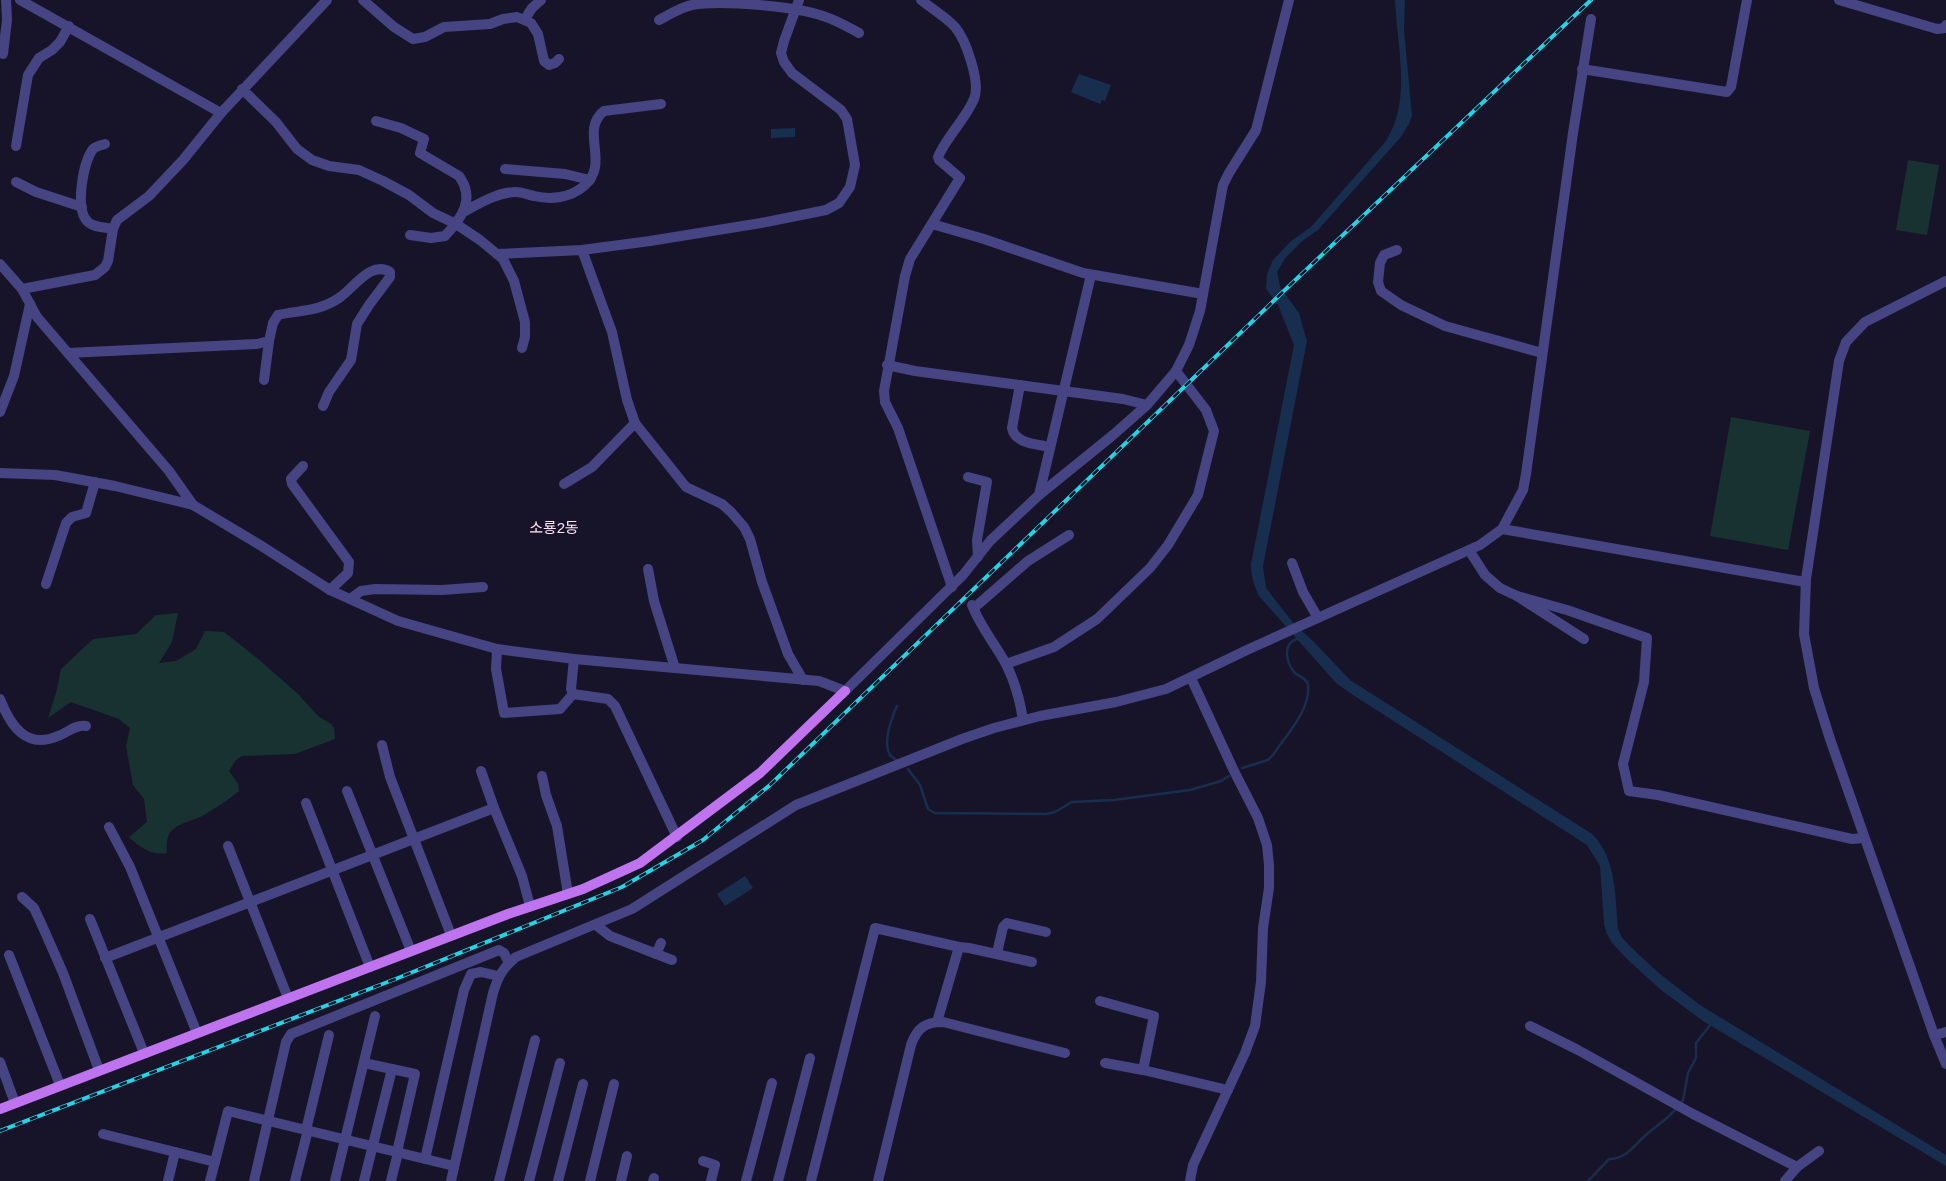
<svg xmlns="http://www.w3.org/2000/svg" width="1946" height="1181" viewBox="0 0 1946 1181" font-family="Arial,'Noto Sans KR',sans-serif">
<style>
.green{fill:#183231}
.water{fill:#182e4e}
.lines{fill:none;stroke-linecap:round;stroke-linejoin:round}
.stream{stroke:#182e4e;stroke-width:2.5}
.minor{stroke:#464482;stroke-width:10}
.major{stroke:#bf73ef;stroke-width:10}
.rail-casing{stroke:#21d4e6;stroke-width:4}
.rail{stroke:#171429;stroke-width:2.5;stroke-dasharray:8;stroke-linecap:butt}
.labels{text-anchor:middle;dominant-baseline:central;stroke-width:3;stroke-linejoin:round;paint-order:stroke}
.quarter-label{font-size:15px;fill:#fce1f2;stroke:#171429}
</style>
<rect width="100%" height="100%" fill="#171429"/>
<!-- green -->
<g class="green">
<polygon points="1908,160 1939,165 1927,235 1896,230"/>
<polygon points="1731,417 1810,431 1788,550 1710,536"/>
<path d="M178,613L172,642L159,663L176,661L196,649L205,631L224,632L257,658L298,694L318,716L331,724L334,728L335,739L295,754L242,756L236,760L229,771L238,783L239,791C230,799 217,807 206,814C185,826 164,821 167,853C152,856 139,847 129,837L147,822L144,799L133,785L126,746L130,728L119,719L71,702L48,718L56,693L61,669L93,639L136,634L156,615Z"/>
</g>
<!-- water -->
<g class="water">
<path d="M1395,0H1405L1404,30L1412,116L1409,124L1400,138L1318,230L1301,242L1286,257L1277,272L1280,287L1299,313L1307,341L1263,566L1266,588L1294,624L1314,642L1350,680L1592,834C1617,858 1615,898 1618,929L1622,938L1638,954L1660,974L1700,1005L1946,1155V1166L1703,1021L1661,990L1628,960L1612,943L1607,934L1604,924L1600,866L1587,845L1350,693L1336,683L1259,596C1254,585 1251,577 1251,564L1294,345L1278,305L1266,289L1267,274L1273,260L1291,241L1311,227L1386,141C1412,100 1397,47 1395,0Z"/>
<polygon points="1079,74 1111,85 1105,101 1102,100 1100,104 1071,92"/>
<polygon points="795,128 795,137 771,138 771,129"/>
<polygon points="745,876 753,888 725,906 717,894"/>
</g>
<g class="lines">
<!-- stream -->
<g class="stream">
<path d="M897,761C895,759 892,757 890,755C882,743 892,717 897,706"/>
<path d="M1242,768L1268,760L1273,755C1286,735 1311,710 1308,685C1307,678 1300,677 1295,673C1289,667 1284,653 1289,645C1291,641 1295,640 1299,638"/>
<polyline points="908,769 920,785 928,809 935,813 1046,814 1055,812 1072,802 1114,800 1190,790 1221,781 1229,776"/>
<polyline points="1680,1104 1683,1100 1688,1073 1696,1058 1696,1043 1711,1024"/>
<path d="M1588,1181L1609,1159C1627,1159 1634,1145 1647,1134C1657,1125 1668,1119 1677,1108"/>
</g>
<!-- minor -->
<g class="minor">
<polyline points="20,0 221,113"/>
<polyline points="363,0 394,27 413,39 425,37 444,27 490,24 503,19 517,17 531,23 538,34 544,61 549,65 555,63 559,59"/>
<path d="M921,0C932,9 946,17 955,27C966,40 981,83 974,99C965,120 947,136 938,157L939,160L960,178L910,259L905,276L884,391L885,402L898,428L952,587"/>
<polyline points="1839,0 1937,29 1945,28 1946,25"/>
<polyline points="525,19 532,8 541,0"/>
<path d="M659,20C669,15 681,7 692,5C721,0 794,6 823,16C836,20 848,27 859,33"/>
<polyline points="3,54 7,20 6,0"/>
<polyline points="1582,69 1727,92 1731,87 1747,0"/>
<polyline points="242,89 276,122 297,149 312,160 329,166 359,170 383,181 409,195 433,213 456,224 480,240 503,259 514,281 525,322 525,337 522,348"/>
<path d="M376,121L401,128L424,139L420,153L459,176C476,199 461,219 445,236L431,238L410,235"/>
<path d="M105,144C101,145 96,146 93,149C83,162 75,208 87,221C93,228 105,227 113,229"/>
<polyline points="16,146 28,75 39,58 52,50 60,42 69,26"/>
<polyline points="505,169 565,174 590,180"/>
<polyline points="16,182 36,192 82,207"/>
<path d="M465,211C480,203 498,192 516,192C522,192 528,195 534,196C551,200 570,198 584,186C611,163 579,131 604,111L661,104"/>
<polyline points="932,224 984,239 1083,273 1203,294"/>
<polyline points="582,250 612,332 627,400 635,423 686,487 722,504 731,512 744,527 750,539 762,582 788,654 803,680"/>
<polyline points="1397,250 1384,255 1380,263 1378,282 1381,291 1401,305 1445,326 1542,353"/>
<polyline points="497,254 582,250 650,241 761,223 826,210 839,203 850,187 855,165 847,119 841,110 792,73 784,62 781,53 784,41 799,0"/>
<polyline points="0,264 22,289 37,317 169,471 193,505"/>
<polyline points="1946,281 1865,322 1846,342 1839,361 1806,579 1804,634 1814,688 1830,739 1934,1035 1946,1064"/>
<polyline points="22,289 95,275 105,267 108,261 113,229 117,220 149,196 183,160 221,113 327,0"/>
<path d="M68,353L257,344L269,341L273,323L278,315C300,310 318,312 339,298C354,288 371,260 390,272V277L369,305L357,324L351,360L329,392L323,406"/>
<polyline points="887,365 915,371 1123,399 1147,405"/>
<polyline points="264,380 269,341"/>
<path d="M1020,385L1012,428C1015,444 1037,444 1050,447"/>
<polyline points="0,412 14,376 30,304"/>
<polyline points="303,466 291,479 292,484 349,562 348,573 330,590"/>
<polyline points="0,473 55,475 115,486 193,505 260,545 330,590 398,621 497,649 574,659 819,681 845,691 963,575 990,541 1039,495 1113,435 1147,405 1176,371 1189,345 1200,311 1223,185 1229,173 1256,130 1289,0"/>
<polyline points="968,477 987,482 977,540 978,557"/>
<polyline points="564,484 592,467 635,423"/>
<polyline points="1039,495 1091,275"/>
<polyline points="1502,529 1805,582"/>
<polyline points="1469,550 1485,575 1500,588 1517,596 1584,639"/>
<polyline points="1292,563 1303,592 1318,618"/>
<polyline points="648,569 654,601 675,668"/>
<polyline points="46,584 66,523 72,517 86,513 95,482"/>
<polyline points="1517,596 1567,610 1647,638 1644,682 1623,764 1629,791 1658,795 1852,839 1864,838"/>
<polyline points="350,599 361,591 375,589 442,590 483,587"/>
<path d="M972,605C980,626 995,644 1006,664C1015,682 1020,700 1023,720"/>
<polyline points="974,608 1028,561 1069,535"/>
<polyline points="497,649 496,669 504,713 560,709 573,694"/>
<polyline points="574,659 571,689 573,694 608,699 615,706 677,837"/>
<polyline points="1006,664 1054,647 1097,619 1150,568 1168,545 1198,495 1214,431 1206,410 1176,371"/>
<path d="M0,699C10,725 26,750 58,736C67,733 76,724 86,726"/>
<polyline points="382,745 390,777 451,935"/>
<polyline points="481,771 494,808 522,876 530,906"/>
<polyline points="542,776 546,795 557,826 568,894"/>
<polyline points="347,791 411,951"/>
<polyline points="306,803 370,967"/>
<polyline points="109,827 130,867 197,1033"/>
<polyline points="228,846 288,998"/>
<polyline points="22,897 34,908 45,932 63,973 99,1070"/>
<polyline points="90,919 144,1053"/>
<polyline points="596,925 610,936 672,960"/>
<polyline points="997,953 1003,927 1007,923 1046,932"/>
<polyline points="656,954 661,943"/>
<polyline points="9,955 60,1085"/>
<polyline points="105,958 494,808"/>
<polyline points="1100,1001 1154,1016 1143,1070 1228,1090"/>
<polyline points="937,1022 959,947 969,948 1032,962"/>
<polyline points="1530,1026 1578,1050 1693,1114 1797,1167"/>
<polyline points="1934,1035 1946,1032"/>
<polyline points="0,1062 15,1103"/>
<polyline points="364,1063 415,1074 397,1152"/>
<polyline points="1105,1063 1143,1070"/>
<polyline points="306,1130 329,1035"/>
<polyline points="103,1134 215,1162 228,1111 454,1166"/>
<polyline points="425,1159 464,990 471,974 481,972 498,976"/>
<polyline points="703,1161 715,1165 711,1181"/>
<polyline points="168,1181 175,1152"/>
<polyline points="210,1181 215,1162"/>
<polyline points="254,1181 286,1042 291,1034 499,950 504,953 509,963"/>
<polyline points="295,1181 308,1130"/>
<polyline points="335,1181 375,1016"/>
<polyline points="364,1181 392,1069"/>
<polyline points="391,1181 398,1153"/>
<path d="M451,1181L493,993C498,977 503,967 516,957L632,909L796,805L962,739L994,728L1040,716L1116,702L1166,689L1249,649L1480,545L1502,529L1523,490L1526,474L1573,133L1591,19"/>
<polyline points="499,1181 535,1040"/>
<polyline points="529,1181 560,1063"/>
<polyline points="558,1181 583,1084"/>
<polyline points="590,1181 614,1084"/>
<polyline points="621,1181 627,1156"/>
<polyline points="653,1181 654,1178"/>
<polyline points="746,1181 772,1083"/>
<polyline points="778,1181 810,1058"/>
<polyline points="811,1181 875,928 959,947"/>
<path d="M878,1181L911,1045C917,1028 925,1022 943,1022L1065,1053"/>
<polyline points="1190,1181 1193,1165 1245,1053 1255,1026 1261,982 1263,928 1269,888 1269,865 1267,845 1258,818 1234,771 1191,678"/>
<polyline points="1785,1181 1797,1167 1819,1151"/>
</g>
<!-- major -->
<polyline class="major" points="0,1109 508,914 583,889 640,863 760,773 845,691"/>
<defs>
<polyline id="rail" points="0,1131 398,978 622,887 703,840 770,785 1287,288 1591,0"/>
</defs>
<!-- rail casing -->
<use href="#rail" class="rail-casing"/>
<!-- rail -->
<use href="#rail" class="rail"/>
</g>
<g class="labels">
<!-- quarter labels -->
<g class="quarter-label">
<text x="554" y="527">소룡2동</text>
</g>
</g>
</svg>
